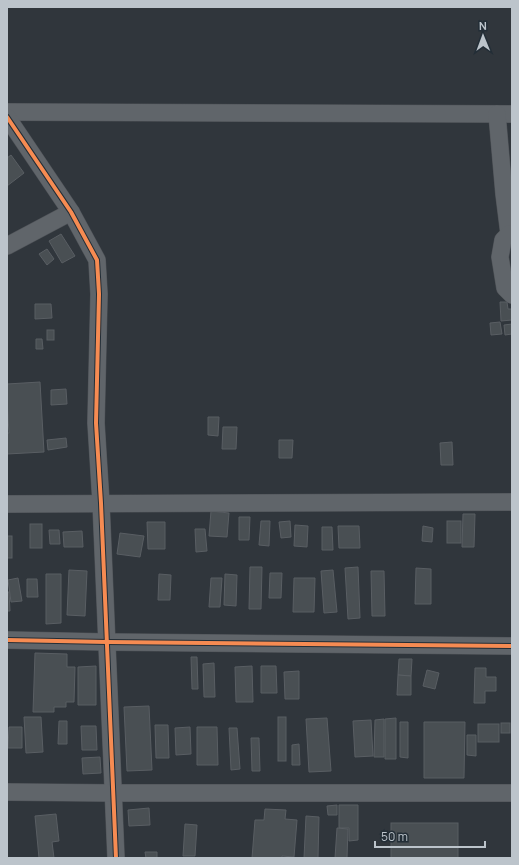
<svg xmlns="http://www.w3.org/2000/svg" width="519" height="865" viewBox="0 0 519 865" font-family="Manrope,sans-serif">
<style>
.building{fill:#494f53;stroke:#595e63}
.lines{fill:none;stroke-linecap:round;stroke-linejoin:round}
.minor-casing{stroke:#4e5257;stroke-width:18}
.minor{stroke:#60656a;stroke-width:17}
.cycleway-casing{stroke:#232e37;stroke-width:6}
.cycleway{stroke:#f68b52;stroke-width:4}
</style>
<rect width="100%" height="100%" fill="#30363c"/>
<!-- building -->
<g class="building">
<polygon points="11,155 24,173 7,186 7,158"/>
<polygon points="61,234 75,256 62,263 49,241"/>
<polygon points="47,249 54,259 47,265 39,254"/>
<polygon points="500,302 507,302 508,309 512,309 512,320 501,321"/>
<polygon points="35,304 51,304 52,318 35,319"/>
<polygon points="500,322 502,334 491,335 490,323"/>
<polygon points="512,324 512,334 505,335 504,325"/>
<rect x="47" y="330" width="7" height="10"/>
<polygon points="36,339 42,339 43,349 36,349"/>
<polygon points="40,382 44,452 7,454 7,433 9,433 7,400 7,384"/>
<polygon points="66,389 67,404 51,405 51,390"/>
<polygon points="208,417 219,417 218,436 208,435"/>
<polygon points="223,427 237,427 236,449 222,449"/>
<polygon points="66,438 67,447 48,450 47,440"/>
<polygon points="279,440 293,440 292,458 279,458"/>
<polygon points="452,442 453,465 441,465 440,443"/>
<polygon points="211,511 229,513 227,537 209,536"/>
<polygon points="463,514 475,514 474,547 462,547"/>
<polygon points="239,517 250,517 249,540 239,540"/>
<polygon points="261,521 270,521 269,546 259,545"/>
<polygon points="290,521 291,537 281,538 279,522"/>
<rect x="447" y="521" width="14" height="22"/>
<polygon points="147,522 165,522 165,549 148,549"/>
<rect x="30" y="524" width="12" height="24"/>
<polygon points="295,525 308,526 307,547 294,546"/>
<polygon points="338,526 359,526 360,548 339,548"/>
<polygon points="423,526 433,528 432,542 422,541"/>
<polygon points="322,527 332,527 333,550 322,550"/>
<polygon points="195,529 205,529 207,551 196,552"/>
<polygon points="49,530 59,530 60,544 50,544"/>
<polygon points="82,531 83,547 64,547 63,532"/>
<polygon points="120,533 144,536 140,557 117,554"/>
<rect x="7" y="536" width="5" height="22"/>
<polygon points="250,567 262,567 261,609 249,609"/>
<polygon points="358,567 360,618 348,619 345,568"/>
<polygon points="416,568 431,569 431,604 415,604"/>
<polygon points="69,570 87,571 85,616 67,615"/>
<polygon points="333,570 337,612 324,613 321,571"/>
<polygon points="371,571 384,571 385,616 372,616"/>
<polygon points="270,573 282,573 281,598 269,598"/>
<polygon points="46,574 61,574 61,623 46,624"/>
<polygon points="159,574 171,575 170,600 158,600"/>
<polygon points="225,574 237,575 236,606 224,605"/>
<polygon points="18,578 22,601 11,602 8,580"/>
<polygon points="211,578 222,578 220,607 209,607"/>
<polygon points="294,578 315,578 314,612 293,612"/>
<polygon points="27,579 37,579 38,597 27,597"/>
<polygon points="7,592 9,592 10,611 7,611"/>
<polygon points="35,653 67,654 67,667 75,667 74,702 66,702 66,707 54,707 54,712 33,712"/>
<polygon points="191,657 197,657 198,689 192,689"/>
<polygon points="399,659 412,659 411,676 398,675"/>
<polygon points="214,663 215,697 204,697 203,664"/>
<polygon points="96,666 96,705 78,705 78,667"/>
<polygon points="252,666 253,702 236,702 235,667"/>
<polygon points="261,666 276,666 277,693 261,693"/>
<polygon points="475,668 486,668 486,677 496,677 496,691 485,691 485,703 474,703"/>
<polygon points="427,670 439,673 435,689 423,686"/>
<polygon points="299,671 299,699 285,699 284,672"/>
<polygon points="398,675 411,676 411,695 397,695"/>
<polygon points="149,706 152,770 127,771 124,707"/>
<polygon points="24,717 41,717 43,752 26,753"/>
<rect x="278" y="717" width="8" height="44"/>
<polygon points="327,718 331,771 309,772 306,719"/>
<polygon points="396,718 396,759 385,759 385,719"/>
<polygon points="384,719 384,757 374,757 375,720"/>
<polygon points="371,720 373,756 355,757 353,721"/>
<polygon points="59,721 67,721 67,744 58,744"/>
<polygon points="400,722 408,722 408,758 400,757"/>
<polygon points="424,722 465,722 464,778 424,778"/>
<rect x="501" y="723" width="9" height="10"/>
<rect x="478" y="724" width="21" height="18"/>
<polygon points="155,725 168,725 169,758 156,758"/>
<polygon points="81,726 96,726 97,750 82,750"/>
<polygon points="9,727 22,727 22,748 8,748"/>
<polygon points="190,727 191,754 176,755 175,728"/>
<polygon points="197,727 217,727 218,765 197,765"/>
<polygon points="229,728 237,728 240,769 231,770"/>
<polygon points="467,735 476,735 476,756 467,755"/>
<polygon points="251,738 259,738 260,771 252,771"/>
<polygon points="299,744 300,765 292,765 292,745"/>
<polygon points="100,757 101,773 83,774 82,758"/>
<polygon points="337,805 337,815 328,815 327,806"/>
<polygon points="339,805 358,805 358,840 349,841 349,828 339,828"/>
<polygon points="149,808 150,825 129,826 128,810"/>
<polygon points="265,809 286,810 285,819 297,820 294,857 282,856 282,858 252,858 255,820 264,820"/>
<polygon points="56,814 59,841 52,842 54,858 39,858 35,816"/>
<polygon points="306,816 319,817 318,858 304,858"/>
<rect x="391" y="823" width="67" height="35"/>
<polygon points="185,824 197,825 195,856 183,856"/>
<polygon points="337,828 348,829 347,858 335,858"/>
<polygon points="145,852 157,852 157,858 146,858"/>
</g>
<g class="lines">
<defs>
<g id="minor">
<polyline points="7,112 512,114"/>
<polyline points="497,114 504,194 509,234 512,234"/>
<polyline points="7,117 71,212 97,260 99,294 96,423 101,503 116,858"/>
<polyline points="509,234 503,240 500,257 505,288 512,295"/>
<polyline points="7,246 71,212"/>
<polyline points="7,504 512,502"/>
<polyline points="7,640 107,642 512,646"/>
<polyline points="7,792 113,793 512,793"/>
</g>
</defs>
<!-- minor casing -->
<use href="#minor" class="minor-casing"/>
<!-- minor -->
<use href="#minor" class="minor"/>
<defs>
<g id="cycleway">
<polyline points="7,117 71,212 97,260 99,294 96,423 101,503 116,858"/>
<polyline points="7,640 107,642 512,646"/>
</g>
</defs>
<!-- cycleway casing -->
<use href="#cycleway" class="cycleway-casing"/>
<!-- cycleway -->
<use href="#cycleway" class="cycleway"/>
</g>
<!-- border -->
<rect width="519" height="865" fill="none" stroke="#bcc4cb" stroke-width="16"/>
<!-- north arrow -->
<g transform="translate(483 36) rotate(359)" stroke="#232e37" stroke-width="3" paint-order="stroke">
<path d="M0-3L7 15L0 10L-7 15Z" fill="#bcc4cb"/>
<text y="-6" font-size="11" font-weight="bold" text-anchor="middle" fill="#bcc4cb">N</text>
</g>
<!-- scale -->
<path d="M375 841v6h110v-6" fill="none" stroke="#bcc4cb" stroke-width="2"/>
<text x="381" y="841" font-size="12" fill="#bcc4cb" stroke="#232e37" stroke-width="3" paint-order="stroke">50 m</text>
</svg>
